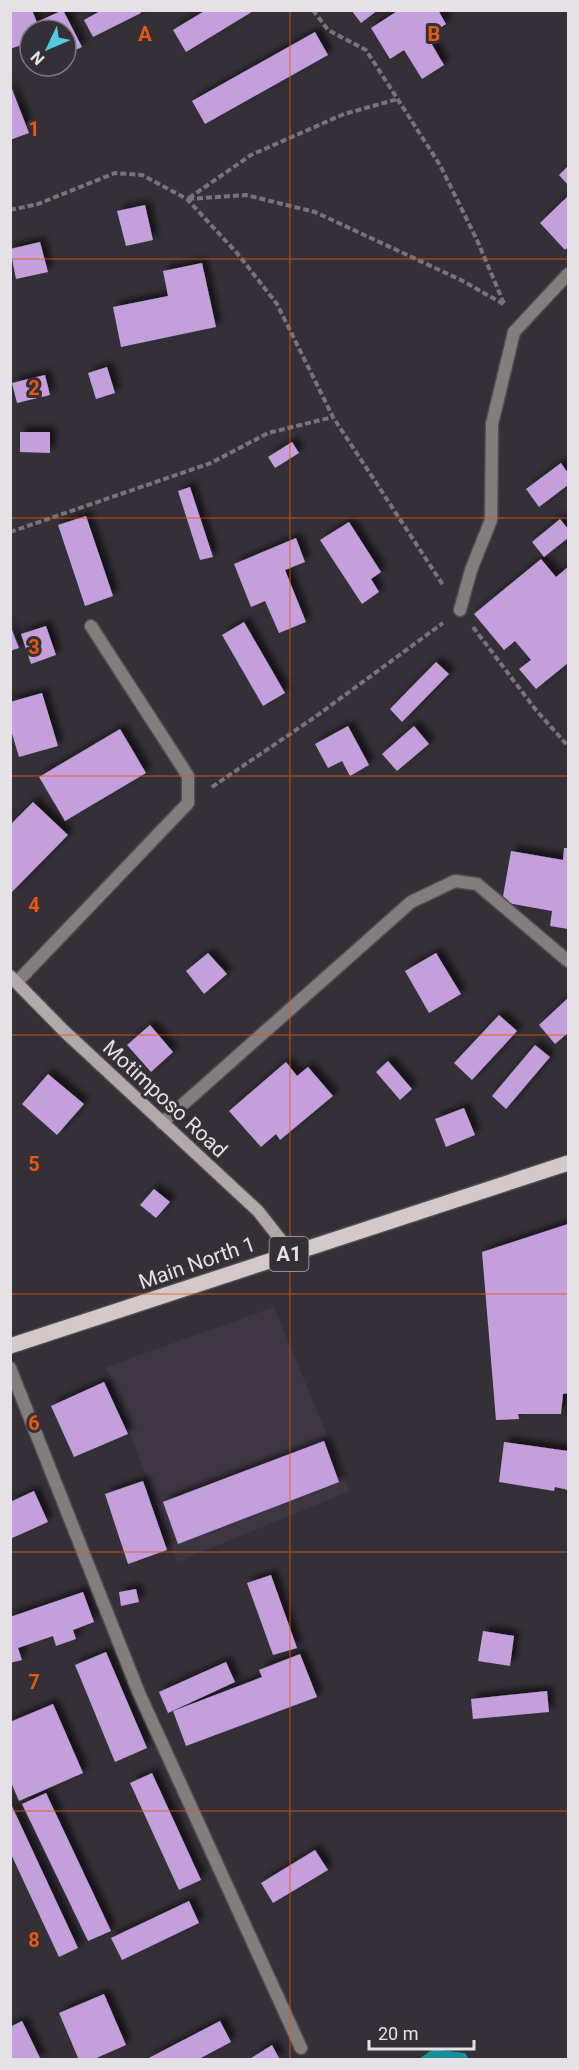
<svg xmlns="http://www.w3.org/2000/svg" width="579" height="2070" viewBox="0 0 579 2070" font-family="Roboto,sans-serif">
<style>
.built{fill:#3f3644}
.water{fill:#178e98}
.building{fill:#c59edc;filter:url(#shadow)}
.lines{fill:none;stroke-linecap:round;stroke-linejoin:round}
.lane-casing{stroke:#514c54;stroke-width:15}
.street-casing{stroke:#514c54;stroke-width:15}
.secondary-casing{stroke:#514c54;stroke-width:15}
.primary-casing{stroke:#514c54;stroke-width:18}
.path{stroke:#78747b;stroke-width:4;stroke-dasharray:6 3;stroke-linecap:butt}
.lane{stroke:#837d7e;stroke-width:12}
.street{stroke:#837d7e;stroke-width:12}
.secondary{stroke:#b1a8a8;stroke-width:12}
.primary{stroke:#d5c8c9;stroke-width:15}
.grid{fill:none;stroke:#e8590c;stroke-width:1.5;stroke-opacity:0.55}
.labels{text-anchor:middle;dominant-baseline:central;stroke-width:6;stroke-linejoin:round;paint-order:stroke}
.shield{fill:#353038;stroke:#b0acb2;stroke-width:1.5}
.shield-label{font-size:20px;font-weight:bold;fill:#e5e1e7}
.street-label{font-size:21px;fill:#e5e1e7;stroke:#353038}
.grid-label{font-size:20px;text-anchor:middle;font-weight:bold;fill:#e8590c;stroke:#353038;stroke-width:6;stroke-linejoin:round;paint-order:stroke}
</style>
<defs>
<filter id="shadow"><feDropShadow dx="5.5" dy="-5.5" stdDeviation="3" flood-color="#0009"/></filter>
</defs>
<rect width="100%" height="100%" fill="#353038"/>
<!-- built -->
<polygon class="built" points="274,1307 350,1491 177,1562 106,1367"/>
<!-- water -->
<polygon class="water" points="433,2049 465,2053 469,2059 419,2059"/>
<!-- building -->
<g class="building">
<polygon points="10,10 32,10 40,30 30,30 30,42 10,49"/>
<polygon points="63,10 82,47 66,54 66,30 44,30 39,21"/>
<polygon points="102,10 140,10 141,13 93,37 84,20"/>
<polygon points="206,10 255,10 186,52 173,30"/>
<polygon points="351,10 378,10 361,23"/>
<polygon points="399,10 438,10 446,24 427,36 444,65 422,79 404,50 390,59 371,28"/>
<polygon points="315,32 328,55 205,124 192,101"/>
<polygon points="10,84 29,133 10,140"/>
<polygon points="568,166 568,185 559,175"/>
<polygon points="568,196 568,247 565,250 540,223"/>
<polygon points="145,205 153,240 126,246 117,211"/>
<polygon points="40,242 48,272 16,279 10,249"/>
<polygon points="202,263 216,327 121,347 113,307 168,296 163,271"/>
<polygon points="107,367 115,393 96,399 88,373"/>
<polygon points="45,375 50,395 17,403 12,383"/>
<polygon points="20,432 50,432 50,453 20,452"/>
<polygon points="292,442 299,453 275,468 268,457"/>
<polygon points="561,463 568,473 568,485 539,507 526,489"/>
<polygon points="190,487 213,557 200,560 178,491"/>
<polygon points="86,516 113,596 85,606 58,525"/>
<polygon points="560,519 568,529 568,538 544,557 532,542"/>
<polygon points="349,522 381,572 371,579 379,592 362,604 320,540"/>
<polygon points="296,538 305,562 285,570 306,622 279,633 265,601 251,607 234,564"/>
<polygon points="541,559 556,577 568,567 568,663 536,689 519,669 531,660 515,641 504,650 474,614"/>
<polygon points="244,622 285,693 263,706 222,635"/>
<polygon points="10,625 19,648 10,651"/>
<polygon points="46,626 56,655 31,664 21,634"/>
<polygon points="436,662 449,674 402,722 390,709"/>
<polygon points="42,693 58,746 19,757 10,727 10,702"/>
<polygon points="348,726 369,765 350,776 342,761 328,768 315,744"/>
<polygon points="414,726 429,744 397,771 382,754"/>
<polygon points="120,729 146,773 65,821 39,777"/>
<polygon points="33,802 68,835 10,894 10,825"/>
<polygon points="564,848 568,848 568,929 550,926 552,911 502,902 511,851 563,860"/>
<polygon points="208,953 227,974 204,994 186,971"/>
<polygon points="436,953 461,994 429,1013 405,971"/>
<polygon points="568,998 568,1033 555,1044 539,1025"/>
<polygon points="499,1015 517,1031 472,1080 454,1063"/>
<polygon points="150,1025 173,1052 151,1072 127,1045"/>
<polygon points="535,1045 550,1057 506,1109 492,1096"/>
<polygon points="388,1061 412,1089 400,1100 376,1072"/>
<polygon points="286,1062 297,1076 308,1067 333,1096 280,1140 276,1134 261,1147 229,1111"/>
<polygon points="48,1074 84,1104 57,1135 22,1104"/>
<polygon points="464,1108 475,1135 446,1147 435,1119"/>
<polygon points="154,1189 170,1202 156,1218 140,1205"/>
<polygon points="568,1224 568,1393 563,1394 561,1414 518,1414 519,1419 496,1420 482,1252"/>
<polygon points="104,1382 128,1434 74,1457 51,1406"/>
<polygon points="324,1441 339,1482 178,1544 163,1502"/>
<polygon points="504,1442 568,1451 568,1490 555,1487 554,1491 499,1482"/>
<polygon points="143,1481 167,1550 128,1564 105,1494"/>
<polygon points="34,1491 48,1522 10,1539 10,1502"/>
<polygon points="271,1575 297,1648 273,1655 247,1583"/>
<polygon points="136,1589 139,1602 121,1606 119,1592"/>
<polygon points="83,1592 94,1622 73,1630 76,1639 56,1646 53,1636 18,1648 22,1660 10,1663 10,1617"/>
<polygon points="483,1631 514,1636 510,1666 478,1661"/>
<polygon points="106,1652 147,1748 115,1762 75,1665"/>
<polygon points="300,1654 317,1697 186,1746 173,1711 262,1677 259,1670"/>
<polygon points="226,1662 235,1682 168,1713 159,1692"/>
<polygon points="547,1691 549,1712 473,1719 471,1699"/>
<polygon points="53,1704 83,1773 19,1801 10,1780 10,1722"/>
<polygon points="152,1773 201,1880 179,1890 130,1783"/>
<polygon points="46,1793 111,1931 88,1941 22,1804"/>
<polygon points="10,1802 78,1948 59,1957 10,1852"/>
<polygon points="315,1850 328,1870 273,1903 261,1883"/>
<polygon points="189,1901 199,1923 122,1960 111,1938"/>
<polygon points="104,1994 126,2045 92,2060 79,2060 59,2013"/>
<polygon points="22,2021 41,2060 10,2060 10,2027"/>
<polygon points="220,2021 231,2042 197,2060 145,2060"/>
<polygon points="272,2045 280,2060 248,2060"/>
</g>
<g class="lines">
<defs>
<g id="lane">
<polyline points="460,610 471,570 491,520 492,424 514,332"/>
<polyline points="17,982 188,803 188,776 91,626"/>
<polyline points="162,1123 411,902 455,881 477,884 568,961"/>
<polyline points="10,1368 139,1693 301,2048"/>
</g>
<polyline id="street" points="514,332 568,274"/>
<polyline id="secondary" points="10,976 64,1031 258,1211 291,1253"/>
<polyline id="primary" points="10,1346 568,1163"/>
</defs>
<!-- lane casing -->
<use href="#lane" class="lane-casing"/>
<!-- street casing -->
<use href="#street" class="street-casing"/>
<!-- secondary casing -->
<use href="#secondary" class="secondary-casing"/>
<!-- primary casing -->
<use href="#primary" class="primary-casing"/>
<!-- path -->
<g class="path">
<polyline points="313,10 328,30 366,50 440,165 477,240 505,306"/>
<polyline points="189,198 251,155 344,114 398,99"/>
<polyline points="188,199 246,195 315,212 463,281 505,305"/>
<polyline points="10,210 38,204 115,173 142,175 187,199 237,253 277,304 333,417 443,585"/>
<polyline points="10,532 211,463 268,433 333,417"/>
<polyline points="473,627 536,710 568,746"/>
<polyline points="212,787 315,717 443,623"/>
</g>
<!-- lane -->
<use href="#lane" class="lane"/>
<!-- street -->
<use href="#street" class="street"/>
<!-- secondary -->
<use href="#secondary" class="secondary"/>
<!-- primary -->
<use href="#primary" class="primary"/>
</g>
<!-- grid -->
<path class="grid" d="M290,10V2060M10,259H568M10,518H568M10,776H568M10,1035H568M10,1294H568M10,1552H568M10,1811H568"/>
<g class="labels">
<!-- shield labels -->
<rect class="shield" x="269.5" y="1237" width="39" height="34" rx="4.5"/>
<g class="shield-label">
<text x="289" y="1254">A1</text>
</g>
<!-- street labels -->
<g class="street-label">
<text transform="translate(165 1099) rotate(43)">Motimposo Road</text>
<text transform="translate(197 1263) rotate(-19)">Main North 1</text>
</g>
</g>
<g class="grid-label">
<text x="145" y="41">A</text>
<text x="434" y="41">B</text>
<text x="34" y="136">1</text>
<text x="34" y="395">2</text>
<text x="34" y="654">3</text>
<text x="34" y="912">4</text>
<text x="34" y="1171">5</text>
<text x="34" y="1430">6</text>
<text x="34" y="1689">7</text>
<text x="34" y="1947">8</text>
</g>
<!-- border -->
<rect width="579" height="2070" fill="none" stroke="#e5e1e7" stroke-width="24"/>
<!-- north arrow -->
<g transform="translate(48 48) rotate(226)"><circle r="28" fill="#353038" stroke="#7b777e" stroke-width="1.5"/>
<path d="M0-4.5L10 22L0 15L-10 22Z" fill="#53cbdb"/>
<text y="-9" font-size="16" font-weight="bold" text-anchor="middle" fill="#e5e1e7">N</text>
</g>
<!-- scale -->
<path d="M369 2040v9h105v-9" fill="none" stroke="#e5e1e7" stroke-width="3"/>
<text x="378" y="2040" font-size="18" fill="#e5e1e7" stroke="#353038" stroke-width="4.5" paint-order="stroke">20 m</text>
</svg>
